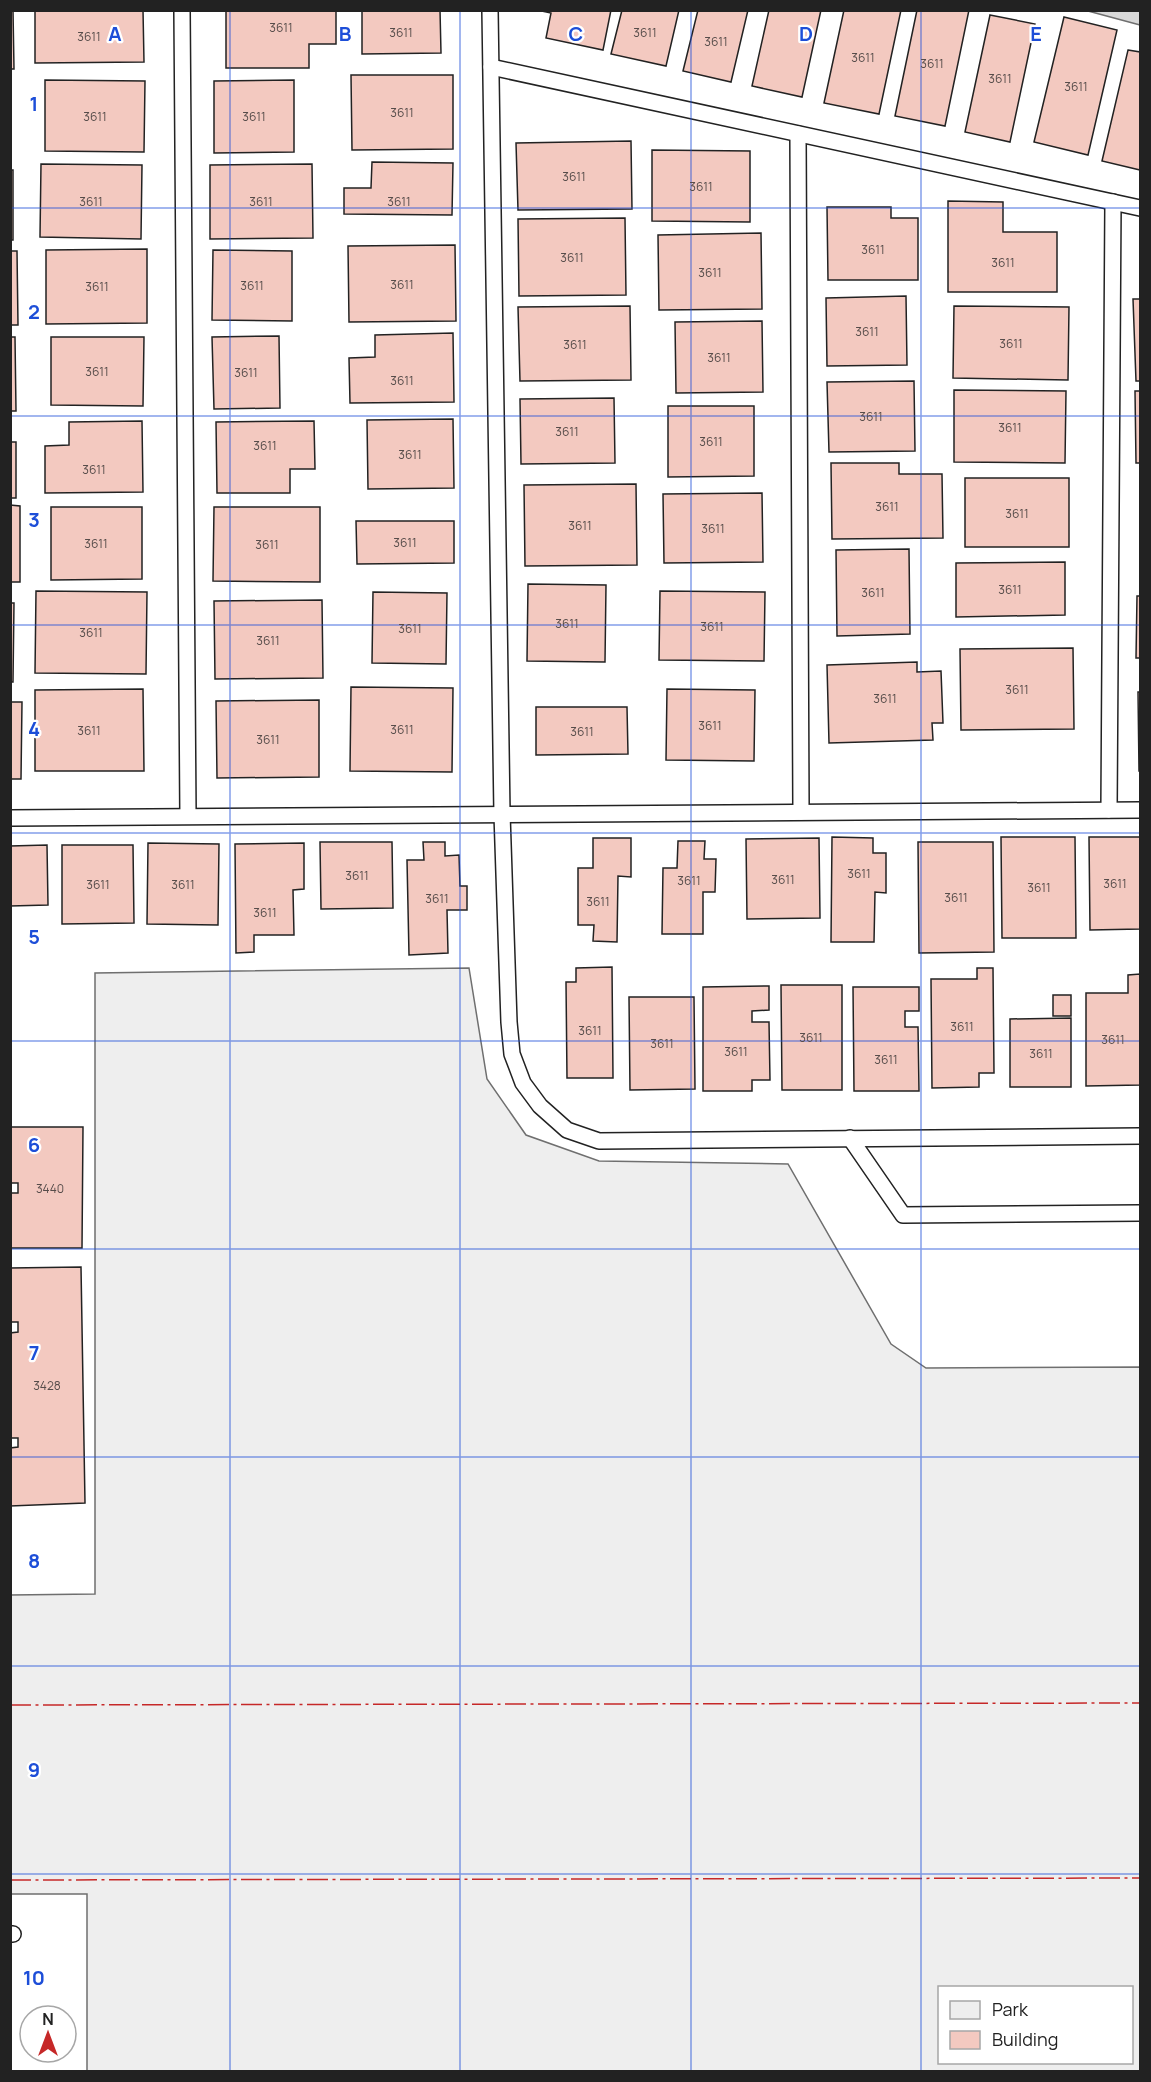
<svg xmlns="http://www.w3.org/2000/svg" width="1151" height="2082" viewBox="0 0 1151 2082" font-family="Manrope,sans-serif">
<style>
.green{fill:#eee;stroke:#6f6f6f;stroke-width:1.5;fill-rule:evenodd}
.water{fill:#d9d9d9;stroke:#6f6f6f;stroke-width:1.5}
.building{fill:#f3c9c0;stroke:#222;stroke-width:1.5}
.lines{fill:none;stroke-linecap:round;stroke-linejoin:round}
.service-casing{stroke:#222;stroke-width:18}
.service{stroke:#fff;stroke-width:15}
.power{stroke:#c62828;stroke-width:1.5;stroke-dasharray:21 4.5 3 4.5;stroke-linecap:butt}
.grid{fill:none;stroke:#1d4ed8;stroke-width:1.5;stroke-opacity:0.55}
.labels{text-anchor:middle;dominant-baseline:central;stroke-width:4.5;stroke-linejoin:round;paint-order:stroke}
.number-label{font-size:12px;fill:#564c4a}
.grid-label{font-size:20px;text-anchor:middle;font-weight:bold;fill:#1d4ed8;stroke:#fff;stroke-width:4.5;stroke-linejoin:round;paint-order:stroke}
</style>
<rect width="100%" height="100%" fill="#fff"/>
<!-- green -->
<path class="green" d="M469,968L487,1079L526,1135L599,1161L788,1164L891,1344L926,1368L1140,1367V2071H87V1894H11L10,1595L95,1594V973ZM940,1988H1132V2062H940Z"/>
<!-- water -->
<polygon class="water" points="1088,11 1140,11 1140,25"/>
<!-- building -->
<g class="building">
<polygon points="10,10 13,10 14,69 10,69"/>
<polygon points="35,10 143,10 144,62 35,63"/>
<polygon points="226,10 336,10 336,44 309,44 309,68 226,68"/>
<polygon points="362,10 440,10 441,53 362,54"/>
<polygon points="537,10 611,10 603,50 546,38 551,13"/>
<polygon points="622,10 679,10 666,66 611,54"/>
<polygon points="698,10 748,10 731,82 683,71"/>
<polygon points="769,10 821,10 802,97 752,86"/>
<polygon points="844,10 901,10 879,114 824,103"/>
<polygon points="917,10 969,10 945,126 895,116"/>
<polygon points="990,15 1035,24 1010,142 965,132"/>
<polygon points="1064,17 1117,30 1088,155 1034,142"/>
<polygon points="1128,50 1140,52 1140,170 1102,161"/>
<polygon points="351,75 453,75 453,149 352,150"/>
<polygon points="45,80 145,81 144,152 45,151"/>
<polygon points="294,80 294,152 214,153 214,81"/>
<polygon points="631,141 632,209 518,210 516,143"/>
<polygon points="652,150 750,151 750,222 652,221"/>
<polygon points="372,162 453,163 452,215 344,214 344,188 371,188"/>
<polygon points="41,164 142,165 141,239 40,237"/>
<polygon points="312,164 313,238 210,239 210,165"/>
<rect x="10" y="170" width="3" height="70"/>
<polygon points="948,201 1003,202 1003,232 1057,232 1057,292 948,292"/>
<polygon points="827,207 891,207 891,218 918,218 918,280 828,280"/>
<polygon points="625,218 626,295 519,296 518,219"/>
<polygon points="761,233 762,309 659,310 658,235"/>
<polygon points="455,245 456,321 349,322 348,246"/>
<polygon points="147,249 147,323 46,324 46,250"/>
<polygon points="213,250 292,251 292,321 212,320"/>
<polygon points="10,251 17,251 18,325 10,325"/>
<polygon points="906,296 907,365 827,366 826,298"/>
<polygon points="1133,299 1140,299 1140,381 1136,381"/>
<polygon points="630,306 631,380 520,381 518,307"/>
<polygon points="954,306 1069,307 1068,380 953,378"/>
<polygon points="762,321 763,392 676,393 675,322"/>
<polygon points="453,333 454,402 350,403 349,358 375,357 375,335"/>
<polygon points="279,336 280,408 214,409 212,337"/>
<polygon points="10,337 15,337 16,411 10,411"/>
<polygon points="51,337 144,337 143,406 51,405"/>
<polygon points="914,381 915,451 829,452 827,382"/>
<polygon points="954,390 1066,391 1065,463 954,462"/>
<polygon points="1135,391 1140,391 1140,463 1136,463"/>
<polygon points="614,398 615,463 521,464 520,399"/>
<polygon points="668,406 754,406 754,476 668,477"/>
<polygon points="453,419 454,488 368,489 367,420"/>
<polygon points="142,421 143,492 45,493 45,446 69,445 69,422"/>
<polygon points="314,421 315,469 290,469 290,493 217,493 216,422"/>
<rect x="10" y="442" width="6" height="56"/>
<polygon points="831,463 899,463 899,474 942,474 943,538 832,539"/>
<rect x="965" y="478" width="104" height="69"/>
<polygon points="636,484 637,565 525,566 524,485"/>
<polygon points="762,493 763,562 664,563 663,494"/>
<polygon points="10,505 20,506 20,582 10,582"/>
<polygon points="51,507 142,507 142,579 51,580"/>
<polygon points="214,507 320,507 320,582 213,581"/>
<polygon points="356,521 454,521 454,563 357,564"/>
<polygon points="909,549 910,634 837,636 836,550"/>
<polygon points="1065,562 1065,615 956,617 956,563"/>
<polygon points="528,584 606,585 605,662 527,661"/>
<polygon points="36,591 147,592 146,674 35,673"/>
<polygon points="660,591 765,592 764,661 659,660"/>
<polygon points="373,592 447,593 446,664 372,663"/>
<polygon points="1137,596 1140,596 1140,658 1136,658"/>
<polygon points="322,600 323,678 215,679 214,601"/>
<polygon points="10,603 14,603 13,682 10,682"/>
<polygon points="1073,648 1074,729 961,730 960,649"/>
<polygon points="917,662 917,672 941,671 943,723 932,723 933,740 829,743 827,665"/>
<polygon points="351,687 453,688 452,772 350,771"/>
<polygon points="143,689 144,771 35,771 35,690"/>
<polygon points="667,689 755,690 754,761 666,760"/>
<polygon points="1138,692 1140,692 1140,771 1139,771"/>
<polygon points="319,700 319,777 217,778 216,701"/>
<polygon points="10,702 22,702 21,779 10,779"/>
<polygon points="536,707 627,707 628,754 536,755"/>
<polygon points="832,837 873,838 873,853 886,853 886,893 875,892 874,942 831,942"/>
<polygon points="1001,837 1075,837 1076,938 1002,938"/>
<polygon points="1089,837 1140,837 1140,929 1090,930"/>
<polygon points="593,838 631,838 631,877 618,876 617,942 593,941 594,925 578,925 578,868 593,868"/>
<polygon points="819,838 820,918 747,919 746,839"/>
<polygon points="678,841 705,841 704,859 716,859 715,892 703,892 703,934 662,934 663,868 677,868"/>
<polygon points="320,842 392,842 393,908 321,909"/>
<polygon points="423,842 445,842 445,856 459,855 460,886 467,886 467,910 447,910 448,953 409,955 407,860 424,860"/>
<polygon points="918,842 993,842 994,952 919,953"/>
<polygon points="148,843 219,844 218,925 147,924"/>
<polygon points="304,843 304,889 293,890 294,935 254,935 254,952 236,953 235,844"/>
<polygon points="47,845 48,905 10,906 10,846"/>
<polygon points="62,845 133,845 134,923 62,924"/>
<polygon points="612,967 613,1078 567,1078 566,982 576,982 576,968"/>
<polygon points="977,968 993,968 994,1073 979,1073 979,1087 932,1088 931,979 977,979"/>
<polygon points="1140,974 1140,1085 1086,1086 1086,993 1128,993 1128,975"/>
<polygon points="781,985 842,985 842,1090 782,1090"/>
<polygon points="769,986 769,1010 752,1011 752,1022 769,1022 770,1080 752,1080 752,1091 703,1091 703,987"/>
<polygon points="853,987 919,987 919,1011 905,1011 905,1027 918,1027 919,1091 854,1091"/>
<rect x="1053" y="995" width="18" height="21"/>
<polygon points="629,997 694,997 695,1089 630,1090"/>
<polygon points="1071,1018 1071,1087 1010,1087 1010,1019"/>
<polygon points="10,1127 83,1127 82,1248 10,1248 10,1193 18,1193 18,1183 10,1183"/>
<polygon points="81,1267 85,1503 10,1506 10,1448 18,1447 18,1438 10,1438 10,1333 18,1332 18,1322 10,1322 10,1268"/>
</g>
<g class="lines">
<defs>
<g id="service">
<polyline points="182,10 188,816"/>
<polyline points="490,10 502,814 509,1022 512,1054 523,1083 540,1106 567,1130 599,1141 1140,1136"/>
<polyline points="491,67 1140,208"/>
<polyline points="798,134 801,812"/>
<polyline points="1109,810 1113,202"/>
<polyline points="10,818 1140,810"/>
<polyline points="850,1138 903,1215 1140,1213"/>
<polyline points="10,1934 13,1934"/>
</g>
</defs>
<!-- service casing -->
<use href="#service" class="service-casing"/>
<!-- service -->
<use href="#service" class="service"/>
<!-- power -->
<g class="power">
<polyline points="10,1705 1140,1703"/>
<polyline points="10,1880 1140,1878"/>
</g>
</g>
<!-- grid -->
<path class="grid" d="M230,10V2072M460,10V2072M691,10V2072M921,10V2072M10,208H1140M10,416H1140M10,625H1140M10,833H1140M10,1041H1140M10,1249H1140M10,1457H1140M10,1666H1140M10,1874H1140"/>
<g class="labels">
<!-- number labels -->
<g class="number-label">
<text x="281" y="27">3611</text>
<text x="401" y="32">3611</text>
<text x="645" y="32">3611</text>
<text x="89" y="36">3611</text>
<text x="716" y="41">3611</text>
<text x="863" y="57">3611</text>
<text x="932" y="63">3611</text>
<text x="1000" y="78">3611</text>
<text x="1076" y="86">3611</text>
<text x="402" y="112">3611</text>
<text x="95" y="116">3611</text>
<text x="254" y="116">3611</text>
<text x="574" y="176">3611</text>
<text x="701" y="186">3611</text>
<text x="91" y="201">3611</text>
<text x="261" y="201">3611</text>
<text x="399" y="201">3611</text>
<text x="873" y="249">3611</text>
<text x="572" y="257">3611</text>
<text x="1003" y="262">3611</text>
<text x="710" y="272">3611</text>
<text x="402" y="284">3611</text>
<text x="252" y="285">3611</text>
<text x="97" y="286">3611</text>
<text x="867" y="331">3611</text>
<text x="1011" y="343">3611</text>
<text x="575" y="344">3611</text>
<text x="719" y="357">3611</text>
<text x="97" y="371">3611</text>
<text x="246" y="372">3611</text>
<text x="402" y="380">3611</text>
<text x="871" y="416">3611</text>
<text x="1010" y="427">3611</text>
<text x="567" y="431">3611</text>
<text x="711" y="441">3611</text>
<text x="265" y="445">3611</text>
<text x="410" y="454">3611</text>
<text x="94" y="469">3611</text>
<text x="887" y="506">3611</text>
<text x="1017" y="513">3611</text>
<text x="580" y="525">3611</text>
<text x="713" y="528">3611</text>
<text x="405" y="542">3611</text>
<text x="96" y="543">3611</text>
<text x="267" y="544">3611</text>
<text x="1010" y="589">3611</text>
<text x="873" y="592">3611</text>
<text x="567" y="623">3611</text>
<text x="712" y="626">3611</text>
<text x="410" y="628">3611</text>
<text x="91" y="632">3611</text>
<text x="268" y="640">3611</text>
<text x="1017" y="689">3611</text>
<text x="885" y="698">3611</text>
<text x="710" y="725">3611</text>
<text x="402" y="729">3611</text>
<text x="89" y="730">3611</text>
<text x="582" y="731">3611</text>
<text x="268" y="739">3611</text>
<text x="859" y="873">3611</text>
<text x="357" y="875">3611</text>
<text x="783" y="879">3611</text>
<text x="689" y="880">3611</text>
<text x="1115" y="883">3611</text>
<text x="98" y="884">3611</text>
<text x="183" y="884">3611</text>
<text x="1039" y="887">3611</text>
<text x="956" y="897">3611</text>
<text x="437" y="898">3611</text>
<text x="598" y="901">3611</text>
<text x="265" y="912">3611</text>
<text x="962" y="1026">3611</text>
<text x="590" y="1030">3611</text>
<text x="811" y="1037">3611</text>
<text x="1113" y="1039">3611</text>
<text x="662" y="1043">3611</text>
<text x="736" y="1051">3611</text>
<text x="1041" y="1053">3611</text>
<text x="886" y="1059">3611</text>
<text x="50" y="1188">3440</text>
<text x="47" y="1385">3428</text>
</g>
</g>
<g class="grid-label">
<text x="115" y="41">A</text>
<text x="345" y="41">B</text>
<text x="576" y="41">C</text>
<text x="806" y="41">D</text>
<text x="1036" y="41">E</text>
<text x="34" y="111">1</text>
<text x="34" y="319">2</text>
<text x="34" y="527">3</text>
<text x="34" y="736">4</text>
<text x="34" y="944">5</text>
<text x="34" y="1152">6</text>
<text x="34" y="1360">7</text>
<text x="34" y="1568">8</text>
<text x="34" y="1777">9</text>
<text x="34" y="1985">10</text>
</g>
<!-- border -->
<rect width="1151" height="2082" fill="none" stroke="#222222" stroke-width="24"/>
<!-- legend -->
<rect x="938" y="1986" width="195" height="78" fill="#ffffff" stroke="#a7a7a7" stroke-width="1.5"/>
<rect x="950" y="2001" width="30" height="18" fill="#eeeeee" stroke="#a7a7a7" stroke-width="1.5"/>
<text x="992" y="2016" font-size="18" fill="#222222">Park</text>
<rect x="950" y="2031" width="30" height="18" fill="#f3c9c0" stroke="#a7a7a7" stroke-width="1.5"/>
<text x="992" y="2046" font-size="18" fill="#222222">Building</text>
<!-- north arrow -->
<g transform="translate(48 2034)"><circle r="28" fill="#ffffff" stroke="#a7a7a7" stroke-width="1.5"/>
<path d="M0-4.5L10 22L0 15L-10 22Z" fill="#c62828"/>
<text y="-9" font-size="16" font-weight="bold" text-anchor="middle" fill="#222222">N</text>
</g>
</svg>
